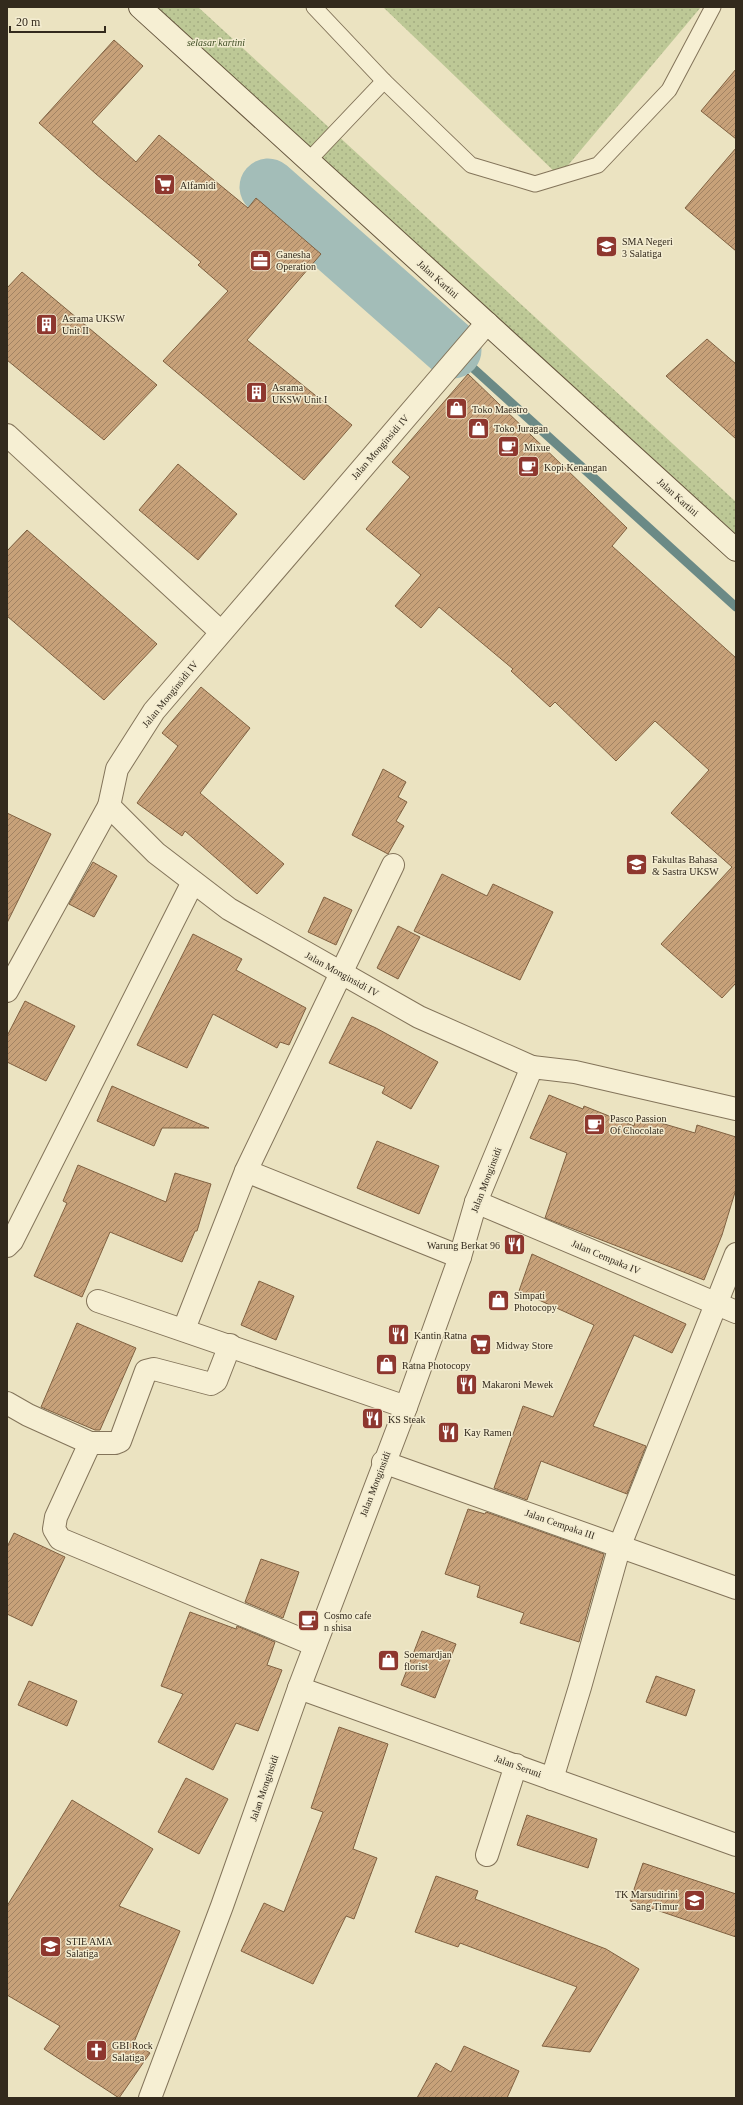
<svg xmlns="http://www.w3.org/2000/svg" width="743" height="2105" viewBox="0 0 743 2105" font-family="'Times New Roman',serif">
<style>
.grass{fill:url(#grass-dots)}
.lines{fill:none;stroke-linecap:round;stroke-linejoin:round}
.stream{stroke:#6b8a86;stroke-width:9}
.river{stroke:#a3bdb8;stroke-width:57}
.building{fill:url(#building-hatch);stroke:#806141}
.service-casing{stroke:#83745a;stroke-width:17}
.minor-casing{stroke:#83745a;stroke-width:24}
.secondary-casing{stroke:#65553d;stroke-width:24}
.service{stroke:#f6efd3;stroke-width:15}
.minor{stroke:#f6efd3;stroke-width:22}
.secondary{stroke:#f6efd3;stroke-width:22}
.labels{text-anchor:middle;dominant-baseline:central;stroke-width:3;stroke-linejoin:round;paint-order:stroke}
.park-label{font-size:10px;font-style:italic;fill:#404f25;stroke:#f3ecd0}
.poi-label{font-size:10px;fill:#332a1d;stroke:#f3ecd0;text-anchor:start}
.street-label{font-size:10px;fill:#332a1d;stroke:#f3ecd0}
</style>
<defs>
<pattern id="grass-dots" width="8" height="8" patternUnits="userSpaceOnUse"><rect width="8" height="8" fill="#bdc896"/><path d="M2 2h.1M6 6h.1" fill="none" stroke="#a3ac81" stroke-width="1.8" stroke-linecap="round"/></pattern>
<pattern id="building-hatch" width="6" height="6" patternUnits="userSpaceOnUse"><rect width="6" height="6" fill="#c7a179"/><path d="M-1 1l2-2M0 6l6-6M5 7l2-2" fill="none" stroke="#a28363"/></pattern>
</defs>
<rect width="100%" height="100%" fill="#ebe3c1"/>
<!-- grass -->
<g class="grass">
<polygon points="156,7 198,7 736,502 736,534"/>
<polygon points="383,7 701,7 559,176"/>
</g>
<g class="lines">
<!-- stream -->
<polyline class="stream" points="463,359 736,607"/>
<!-- river -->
<polyline class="river" points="268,187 453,350"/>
</g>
<!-- building -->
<g class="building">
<polygon points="114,40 143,66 92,122 136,162 159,135 248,208 256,198 321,254 247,340 352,425 304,480 163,361 228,291 198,265 201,262 96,174 39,123"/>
<polygon points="736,69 736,139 701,111"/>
<polygon points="736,148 736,251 685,208"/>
<polygon points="22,272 157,385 104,440 7,360 7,288"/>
<polygon points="707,339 736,364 736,439 666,376"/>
<polygon points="468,374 627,528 612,546 736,658 736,983 722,998 661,944 732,867 671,813 709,770 655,721 616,761 555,702 550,707 511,671 513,669 439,607 421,628 395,606 421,575 366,529 410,477 392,462"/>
<polygon points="178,464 237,514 198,560 139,510"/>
<polygon points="27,530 157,644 104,700 7,616 7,551"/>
<polygon points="201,687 250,728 200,793 284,864 257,894 185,831 182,836 137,803 178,746 162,733"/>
<polygon points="383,769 406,782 398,797 407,802 396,821 404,826 388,854 352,835"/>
<polygon points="7,813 51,834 7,923"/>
<polygon points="93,862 117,876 94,917 69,904"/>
<polygon points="442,874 487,896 493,884 553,912 520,980 414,931"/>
<polygon points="324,897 352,910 336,945 308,932"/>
<polygon points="398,926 420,937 398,979 377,968"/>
<polygon points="193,934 242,959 236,970 306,1008 289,1045 280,1042 277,1048 213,1014 187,1068 137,1045"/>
<polygon points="25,1001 75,1026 46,1081 7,1062 7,1036"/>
<polygon points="352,1017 376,1028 438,1062 411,1109 382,1093 385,1087 329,1063"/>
<polygon points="112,1086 157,1106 209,1128 162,1128 154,1146 97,1121"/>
<polygon points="549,1095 583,1109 584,1106 634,1126 637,1116 695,1133 697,1125 736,1137 736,1189 722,1235 704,1280 545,1218 567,1153 530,1138"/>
<polygon points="377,1141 439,1166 419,1214 357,1188"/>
<polygon points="78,1165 166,1202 175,1173 211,1184 197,1231 195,1231 182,1262 110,1232 82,1297 34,1276 67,1203 63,1201"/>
<polygon points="532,1254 686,1324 672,1353 634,1335 593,1426 646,1446 627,1494 541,1461 527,1500 494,1488 523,1406 553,1417 594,1325 519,1291"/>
<polygon points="259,1281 294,1296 276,1340 241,1325"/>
<polygon points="77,1323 136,1348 100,1430 95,1430 41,1407"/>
<polygon points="468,1509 485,1514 486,1512 604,1554 579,1642 520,1623 524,1613 477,1597 480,1586 445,1574"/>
<polygon points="14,1533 65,1557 32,1626 7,1614 7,1547"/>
<polygon points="261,1559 299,1572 283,1618 245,1602"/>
<polygon points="190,1612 236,1629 237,1626 275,1642 267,1665 282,1670 258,1731 236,1723 213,1770 158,1742 183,1694 161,1686"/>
<polygon points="422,1631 456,1644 435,1698 401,1685"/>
<polygon points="656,1676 695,1690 686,1716 646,1702"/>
<polygon points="29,1681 77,1701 67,1726 18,1705"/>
<polygon points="339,1727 388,1744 353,1849 377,1858 354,1919 346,1916 313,1984 241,1951 264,1903 284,1912 323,1812 311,1808"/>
<polygon points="186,1778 228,1799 199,1854 158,1832"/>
<polygon points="72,1800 153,1849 119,1906 180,1931 134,2042 150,2053 119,2098 44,2049 60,2026 7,1995 7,1906"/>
<polygon points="527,1815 597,1839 588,1868 517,1845"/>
<polygon points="643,1863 736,1894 736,1937 630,1901"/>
<polygon points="436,1876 478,1891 475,1899 606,1949 639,1969 590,2052 542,2046 577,1987 460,1943 458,1947 415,1932"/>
<polygon points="464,2046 519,2071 507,2098 417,2098 436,2063 451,2072"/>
</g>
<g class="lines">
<defs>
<g id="service">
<polyline points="314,7 384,81 471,165 535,184 598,165 669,90 713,7"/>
<polyline points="309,160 384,81"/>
</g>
<g id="minor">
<polyline points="487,323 154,711 117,769 109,806 156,853 229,909 419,1017 532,1067"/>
<polyline points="7,435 221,632"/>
<polyline points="7,991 109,806"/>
<polyline points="246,1171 460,1257"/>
<polyline points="476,1202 736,1312"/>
<polyline points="7,1246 12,1241 193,882"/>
<polyline points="98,1301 406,1407"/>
<polyline points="184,1329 246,1171 393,865"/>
<polyline points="7,1403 28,1415 90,1443 115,1443 120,1441 146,1371 154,1369 211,1384 216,1381 230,1345"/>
<polyline points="90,1443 56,1517 54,1529 60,1539 315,1645"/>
<polyline points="383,1462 736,1588"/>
<polyline points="299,1688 736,1845"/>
<polyline points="552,1779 580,1687 620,1545 736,1254"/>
<polyline points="487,1855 516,1765"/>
<polyline points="150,2098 222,1906 299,1688 406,1407 460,1257 476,1202 532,1067 575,1072 736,1109"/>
</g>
<polyline id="secondary" points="140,7 736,550"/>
</defs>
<!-- service casing -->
<use href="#service" class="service-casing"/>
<!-- minor casing -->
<use href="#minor" class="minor-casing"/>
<!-- secondary casing -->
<use href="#secondary" class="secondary-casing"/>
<!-- service -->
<use href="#service" class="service"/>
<!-- minor -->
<use href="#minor" class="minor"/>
<!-- secondary -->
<use href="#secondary" class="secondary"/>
</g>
<!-- icons -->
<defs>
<symbol id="supermarket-square" viewBox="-11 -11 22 22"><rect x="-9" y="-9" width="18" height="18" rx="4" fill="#8e372e" stroke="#f3ecd0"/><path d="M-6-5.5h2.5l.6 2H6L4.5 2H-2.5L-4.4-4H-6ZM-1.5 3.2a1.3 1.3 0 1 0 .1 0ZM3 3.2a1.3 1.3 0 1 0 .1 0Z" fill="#fff"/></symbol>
<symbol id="school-square" viewBox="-11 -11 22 22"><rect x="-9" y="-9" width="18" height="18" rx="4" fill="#8e372e" stroke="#f3ecd0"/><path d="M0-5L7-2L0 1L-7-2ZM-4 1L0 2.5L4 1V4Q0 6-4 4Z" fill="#fff"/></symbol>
<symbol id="office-square" viewBox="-11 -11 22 22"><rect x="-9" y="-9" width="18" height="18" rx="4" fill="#8e372e" stroke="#f3ecd0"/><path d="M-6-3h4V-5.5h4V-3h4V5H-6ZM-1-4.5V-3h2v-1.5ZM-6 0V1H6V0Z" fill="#fff"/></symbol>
<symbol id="building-square" viewBox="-11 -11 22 22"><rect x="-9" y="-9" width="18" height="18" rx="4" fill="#8e372e" stroke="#f3ecd0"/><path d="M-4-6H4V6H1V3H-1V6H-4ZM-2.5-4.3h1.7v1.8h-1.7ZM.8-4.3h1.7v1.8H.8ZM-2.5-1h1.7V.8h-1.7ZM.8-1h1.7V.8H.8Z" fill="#fff"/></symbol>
<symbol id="shop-square" viewBox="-11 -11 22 22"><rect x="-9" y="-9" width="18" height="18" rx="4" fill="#8e372e" stroke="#f3ecd0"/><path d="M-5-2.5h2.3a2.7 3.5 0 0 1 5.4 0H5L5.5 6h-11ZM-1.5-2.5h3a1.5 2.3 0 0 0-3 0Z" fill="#fff"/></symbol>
<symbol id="cafe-square" viewBox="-11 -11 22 22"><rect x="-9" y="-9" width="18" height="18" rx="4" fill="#8e372e" stroke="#f3ecd0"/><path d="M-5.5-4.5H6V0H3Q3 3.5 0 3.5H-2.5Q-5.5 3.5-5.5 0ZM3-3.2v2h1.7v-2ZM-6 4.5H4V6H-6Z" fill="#fff"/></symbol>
<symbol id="university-square" viewBox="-11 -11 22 22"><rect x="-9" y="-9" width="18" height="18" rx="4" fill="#8e372e" stroke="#f3ecd0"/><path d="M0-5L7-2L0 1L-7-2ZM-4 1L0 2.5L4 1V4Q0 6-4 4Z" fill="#fff"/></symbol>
<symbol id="restaurant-square" viewBox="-11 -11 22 22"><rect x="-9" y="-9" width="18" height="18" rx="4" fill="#8e372e" stroke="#f3ecd0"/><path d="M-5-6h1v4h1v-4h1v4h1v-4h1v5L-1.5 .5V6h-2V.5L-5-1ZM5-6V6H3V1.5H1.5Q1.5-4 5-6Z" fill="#fff"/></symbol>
<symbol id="church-square" viewBox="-11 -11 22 22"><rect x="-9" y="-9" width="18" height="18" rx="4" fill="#8e372e" stroke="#f3ecd0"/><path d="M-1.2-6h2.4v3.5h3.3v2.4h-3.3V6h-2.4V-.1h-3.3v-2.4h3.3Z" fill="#fff"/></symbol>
</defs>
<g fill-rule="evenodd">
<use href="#supermarket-square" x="152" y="172" width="25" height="25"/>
<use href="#school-square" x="594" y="234" width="25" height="25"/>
<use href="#office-square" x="248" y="248" width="25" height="25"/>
<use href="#building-square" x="34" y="312" width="25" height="25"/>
<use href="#building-square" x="244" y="380" width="25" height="25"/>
<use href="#shop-square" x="444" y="396" width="25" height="25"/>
<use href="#shop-square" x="466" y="416" width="25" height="25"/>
<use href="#cafe-square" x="496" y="434" width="25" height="25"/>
<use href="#cafe-square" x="516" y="454" width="25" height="25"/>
<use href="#university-square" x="624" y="852" width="25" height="25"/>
<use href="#cafe-square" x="582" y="1112" width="25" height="25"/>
<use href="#restaurant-square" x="502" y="1232" width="25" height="25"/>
<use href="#shop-square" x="486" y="1288" width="25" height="25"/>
<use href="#restaurant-square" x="386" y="1322" width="25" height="25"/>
<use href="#supermarket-square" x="468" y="1332" width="25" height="25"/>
<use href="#shop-square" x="374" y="1352" width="25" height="25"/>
<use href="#restaurant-square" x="454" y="1372" width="25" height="25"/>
<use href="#restaurant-square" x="360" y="1406" width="25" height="25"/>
<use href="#restaurant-square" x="436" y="1420" width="25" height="25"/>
<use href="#cafe-square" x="296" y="1608" width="25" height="25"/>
<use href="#shop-square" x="376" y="1648" width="25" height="25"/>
<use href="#school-square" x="682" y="1888" width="25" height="25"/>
<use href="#university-square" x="38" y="1934" width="25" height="25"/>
<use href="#church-square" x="84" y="2038" width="25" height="25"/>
</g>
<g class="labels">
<!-- park labels -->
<g class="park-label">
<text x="216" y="42">selasar kartini</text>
</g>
<!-- poi labels -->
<g class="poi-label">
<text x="180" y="185">Alfamidi</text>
<text x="622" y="241">SMA Negeri<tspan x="622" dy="12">3 Salatiga</tspan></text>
<text x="276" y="254">Ganesha<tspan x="276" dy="12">Operation</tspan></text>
<text x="62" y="318">Asrama UKSW<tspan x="62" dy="12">Unit II</tspan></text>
<text x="272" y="387">Asrama<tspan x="272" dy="12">UKSW Unit I</tspan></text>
<text x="472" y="409">Toko Maestro</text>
<text x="494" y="428">Toko Juragan</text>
<text x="524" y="447">Mixue</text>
<text x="544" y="467">Kopi Kenangan</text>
<text x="652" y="859">Fakultas Bahasa<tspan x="652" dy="12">&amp; Sastra UKSW</tspan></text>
<text x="610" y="1118">Pasco Passion<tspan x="610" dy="12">Of Chocolate</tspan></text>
<text x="500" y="1245" text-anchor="end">Warung Berkat 96</text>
<text x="514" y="1295">Simpati<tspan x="514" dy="12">Photocopy</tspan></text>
<text x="414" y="1335">Kantin Ratna</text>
<text x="496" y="1345">Midway Store</text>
<text x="402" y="1365">Ratna Photocopy</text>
<text x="482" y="1384">Makaroni Mewek</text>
<text x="388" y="1419">KS Steak</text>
<text x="464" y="1432">Kay Ramen</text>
<text x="324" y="1615">Cosmo cafe<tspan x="324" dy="12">n shisa</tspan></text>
<text x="404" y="1654">Soemardjan<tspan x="404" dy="12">florist</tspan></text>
<text x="678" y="1894" text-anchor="end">TK Marsudirini<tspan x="678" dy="12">Sang Timur</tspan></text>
<text x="66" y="1941">STIE AMA<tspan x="66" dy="12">Salatiga</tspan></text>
<text x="112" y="2045">GBI Rock<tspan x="112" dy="12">Salatiga</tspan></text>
</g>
<!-- street labels -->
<g class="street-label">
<text transform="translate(438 279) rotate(42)">Jalan Kartini</text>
<text transform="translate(380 447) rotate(-49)">Jalan Monginsidi IV</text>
<text transform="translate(678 497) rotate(42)">Jalan Kartini</text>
<text transform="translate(170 694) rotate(-51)">Jalan Monginsidi IV</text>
<text transform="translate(342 974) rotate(29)">Jalan Monginsidi IV</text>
<text transform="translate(486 1180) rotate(-69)">Jalan Monginsidi</text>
<text transform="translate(606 1257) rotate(23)">Jalan Cempaka IV</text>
<text transform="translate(375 1484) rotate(-69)">Jalan Monginsidi</text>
<text transform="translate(560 1524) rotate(19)">Jalan Cempaka III</text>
<text transform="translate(518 1766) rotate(20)">Jalan Seruni</text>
<text transform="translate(264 1788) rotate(-71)">Jalan Monginsidi</text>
</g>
</g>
<!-- border -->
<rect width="743" height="2105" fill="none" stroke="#332a1d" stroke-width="16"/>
<!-- scale -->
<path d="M10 26v6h95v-6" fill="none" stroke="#332a1d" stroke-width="2"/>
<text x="16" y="26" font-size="12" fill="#332a1d" stroke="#f3ecd0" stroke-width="3" paint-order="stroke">20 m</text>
</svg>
